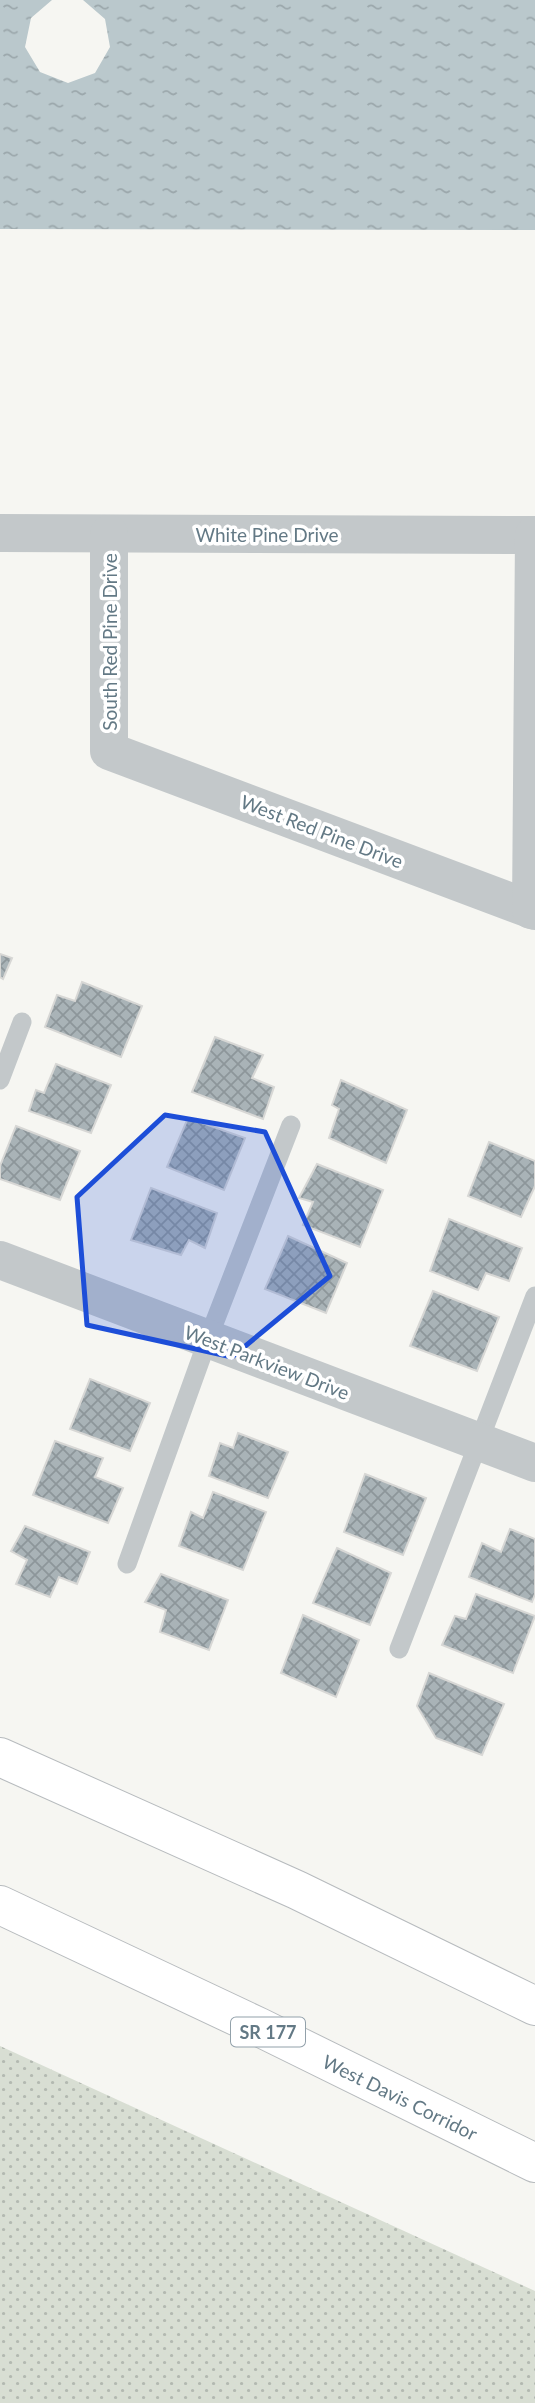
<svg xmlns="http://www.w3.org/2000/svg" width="535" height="2403" viewBox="0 0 535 2403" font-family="Lato,sans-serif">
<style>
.grass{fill:url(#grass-dots)}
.water{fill:url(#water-ripples)}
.building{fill:url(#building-cross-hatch);stroke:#d7d7d5;stroke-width:2}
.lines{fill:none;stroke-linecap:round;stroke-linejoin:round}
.motorway-casing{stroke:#b7bbbe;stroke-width:40}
.service{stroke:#c3c8ca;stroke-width:19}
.minor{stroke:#c3c8ca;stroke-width:38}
.motorway{stroke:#fff;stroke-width:38}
.marked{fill:#1d4ed8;fill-opacity:0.2;stroke:#1d4ed8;stroke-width:5;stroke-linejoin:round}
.labels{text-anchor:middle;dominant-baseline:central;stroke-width:7;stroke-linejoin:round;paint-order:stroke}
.shield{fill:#fff;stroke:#92a1aa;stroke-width:2}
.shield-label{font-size:18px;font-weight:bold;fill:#637985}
.street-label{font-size:19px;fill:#637985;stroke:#fff}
</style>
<defs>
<pattern id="grass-dots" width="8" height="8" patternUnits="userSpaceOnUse" patternTransform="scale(1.75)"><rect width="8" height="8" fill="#d8ded3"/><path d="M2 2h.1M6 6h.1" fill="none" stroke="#b3b9b1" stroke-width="1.8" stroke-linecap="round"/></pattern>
<pattern id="water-ripples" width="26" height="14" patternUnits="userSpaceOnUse" patternTransform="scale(1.75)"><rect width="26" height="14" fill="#bac8cc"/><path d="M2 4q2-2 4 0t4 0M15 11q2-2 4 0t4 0" fill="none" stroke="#9ba7ab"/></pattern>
<pattern id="building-cross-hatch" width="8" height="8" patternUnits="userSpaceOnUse" patternTransform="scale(1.75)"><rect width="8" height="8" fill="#a9b3b7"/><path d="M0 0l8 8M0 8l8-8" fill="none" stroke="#8d969a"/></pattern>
</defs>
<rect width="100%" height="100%" fill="#f6f6f2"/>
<!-- grass -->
<polygon class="grass" points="0,2046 535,2291 535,2403 0,2403"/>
<!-- water -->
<polygon class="water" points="0,0 52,0 31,18 25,47 40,72 68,83 95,73 110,47 105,19 83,0 535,0 535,230 0,229"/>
<!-- building -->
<g class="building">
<polygon points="0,954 12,958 3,979 0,977"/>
<polygon points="82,982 142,1006 121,1057 45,1027 57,995 75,1001"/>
<polygon points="215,1037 263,1055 252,1078 274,1087 263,1119 192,1092"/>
<polygon points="56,1064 111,1085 91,1133 29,1111 36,1090 44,1093"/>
<polygon points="341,1080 407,1110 386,1163 329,1138 339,1109 332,1105"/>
<polygon points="188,1118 245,1138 224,1190 167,1167"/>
<polygon points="16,1126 80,1151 60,1200 0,1179 0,1166"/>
<polygon points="489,1142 535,1161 535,1186 521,1217 468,1196"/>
<polygon points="317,1164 383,1190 360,1247 303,1225 313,1202 299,1198"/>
<polygon points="151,1188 217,1213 205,1248 189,1240 181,1255 131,1240"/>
<polygon points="449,1219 522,1248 509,1281 486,1273 478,1290 430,1271"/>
<polygon points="288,1236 347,1263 326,1313 265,1289"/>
<polygon points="433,1291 499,1317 477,1371 410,1346"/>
<polygon points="90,1379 150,1403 130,1451 70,1429"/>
<polygon points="238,1433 288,1452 268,1498 209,1476 220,1443 233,1448"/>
<polygon points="55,1441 103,1458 95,1477 123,1488 108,1523 33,1495"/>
<polygon points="365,1474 426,1498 403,1555 344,1532"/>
<polygon points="213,1492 266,1512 243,1570 179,1546 191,1512 203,1518"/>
<polygon points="25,1526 90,1552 77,1584 59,1577 50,1597 16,1584 27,1560 11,1551"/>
<polygon points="510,1529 535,1539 535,1594 532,1602 469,1577 482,1543 501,1552"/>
<polygon points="337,1548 391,1573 370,1625 313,1603"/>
<polygon points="161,1574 228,1600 209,1650 160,1632 166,1610 145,1602"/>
<polygon points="476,1594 535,1616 513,1673 442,1645 455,1616 466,1619"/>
<polygon points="303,1615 359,1640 336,1697 281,1673"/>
<polygon points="429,1673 504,1704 482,1755 436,1738 417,1706"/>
</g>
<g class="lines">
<defs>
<g id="motorway">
<polyline points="0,1757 297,1890 535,2006"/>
<path id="s1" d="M0,1905L259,2027L535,2163"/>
</g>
</defs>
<!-- motorway casing -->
<use href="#motorway" class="motorway-casing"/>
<!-- service -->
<g class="service">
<polyline points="0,1080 22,1022"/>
<polyline points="127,1564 208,1339 291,1125"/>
<polyline points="399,1649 535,1296"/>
</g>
<!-- minor -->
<g class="minor">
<polyline points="0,533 535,535"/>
<polyline points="109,534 109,751 535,911"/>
<polyline points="531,910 534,535"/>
<polyline points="0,1260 535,1463"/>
</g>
<!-- motorway -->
<use href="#motorway" class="motorway"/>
</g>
<!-- marked area -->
<path class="marked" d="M165,1115L265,1132L330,1276L232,1357L87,1325L77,1197Z"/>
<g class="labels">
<!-- shield labels -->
<rect class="shield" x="231" y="2017.5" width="74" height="29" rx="5"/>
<g class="shield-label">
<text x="268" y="2032">SR 177</text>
</g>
<!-- street labels -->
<g class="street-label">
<text x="267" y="534">White Pine Drive</text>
<text transform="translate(109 642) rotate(-90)">South Red Pine Drive</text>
<text transform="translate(322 831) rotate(21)">West Red Pine Drive</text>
<text transform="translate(267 1362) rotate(21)">West Parkview Drive</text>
<text stroke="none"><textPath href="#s1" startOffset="444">West Davis Corridor</textPath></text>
</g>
</g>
</svg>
